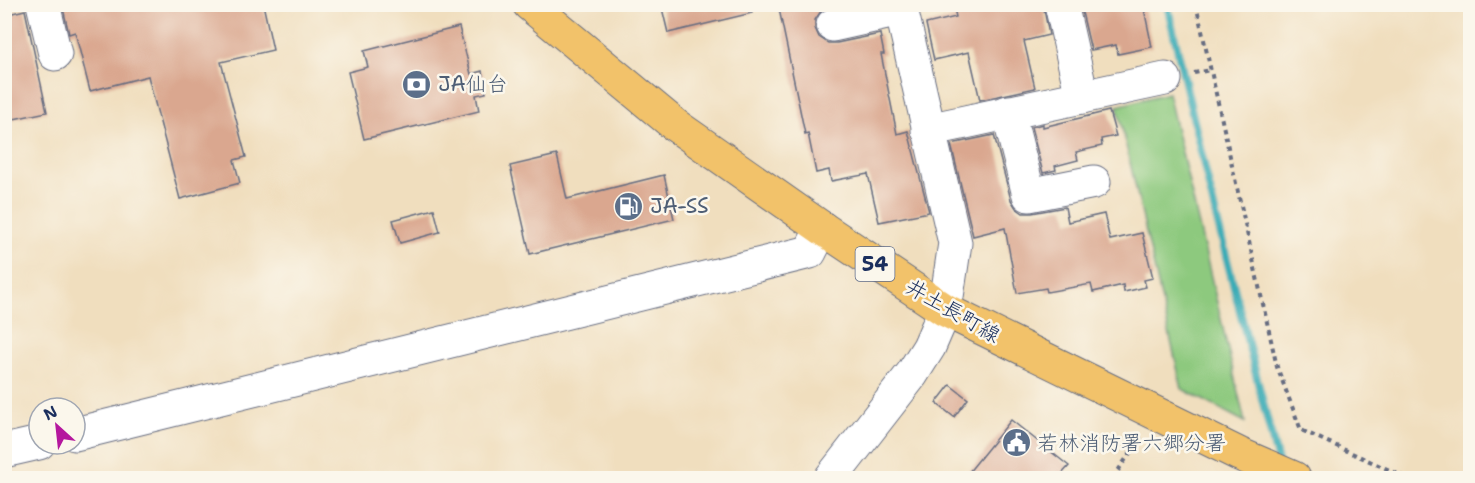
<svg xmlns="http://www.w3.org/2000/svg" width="1475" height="483" viewBox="0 0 1475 483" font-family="'Shantell Sans','Klee One',sans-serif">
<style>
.green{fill:#8dc97e;stroke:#547c6e;stroke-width:1.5}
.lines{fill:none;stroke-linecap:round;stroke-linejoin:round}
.stream{stroke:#3bacb6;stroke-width:8}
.building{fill:#daa78f}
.minor-casing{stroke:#666c80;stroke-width:35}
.major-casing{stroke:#666c80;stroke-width:35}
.path{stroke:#666c80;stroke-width:4;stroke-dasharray:4.5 4.5;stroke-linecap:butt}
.minor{stroke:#fff;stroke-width:33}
.major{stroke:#f2c26a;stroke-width:33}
.labels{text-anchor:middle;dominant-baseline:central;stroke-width:5;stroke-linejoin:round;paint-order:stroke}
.shield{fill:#fbf7ec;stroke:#5e6b89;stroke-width:1.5}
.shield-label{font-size:20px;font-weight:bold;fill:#1b2f5e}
.service-label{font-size:21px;fill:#4e5e75;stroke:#fbf7ec;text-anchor:start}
.street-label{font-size:21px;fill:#1b2f5e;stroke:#fbf7ec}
</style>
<rect width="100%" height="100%" fill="#fbf7ec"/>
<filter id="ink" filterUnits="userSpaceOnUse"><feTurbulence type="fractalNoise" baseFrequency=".0167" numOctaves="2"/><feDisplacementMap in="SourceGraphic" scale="12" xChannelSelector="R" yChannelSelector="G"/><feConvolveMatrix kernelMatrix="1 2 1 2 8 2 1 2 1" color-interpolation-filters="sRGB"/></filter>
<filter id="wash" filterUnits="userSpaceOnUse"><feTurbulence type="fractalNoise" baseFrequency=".008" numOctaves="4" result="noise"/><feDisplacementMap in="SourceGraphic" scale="24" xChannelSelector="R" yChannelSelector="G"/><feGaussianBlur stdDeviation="1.35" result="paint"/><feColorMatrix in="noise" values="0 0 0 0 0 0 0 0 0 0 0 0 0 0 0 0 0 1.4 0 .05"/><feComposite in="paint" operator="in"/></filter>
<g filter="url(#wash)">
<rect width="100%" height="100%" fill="#f0debe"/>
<!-- green -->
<polygon class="green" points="1168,93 1245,422 1182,389 1117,106"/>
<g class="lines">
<!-- stream -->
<polyline class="stream" points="1167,4 1214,208 1278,462"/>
</g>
<g id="blocks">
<!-- building -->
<g class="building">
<polygon points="62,4 263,4 273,50 221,62 246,157 234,160 240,183 180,199 148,76 90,91 75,32 69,34"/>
<polygon points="661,4 751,4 752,13 668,33"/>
<polygon points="778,4 839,4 821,11 815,20 815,28 819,37 828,43 837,43 880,34 884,54 881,54 897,134 908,131 929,212 879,222 868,174 831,181 829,170 816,173 808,133 805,134"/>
<polygon points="953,4 1043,4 1049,35 1024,41 1035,88 980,100 969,52 934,60 926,24 956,17"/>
<polygon points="1098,4 1143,4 1152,47 1118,54 1116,45 1091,50 1081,8"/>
<polygon points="25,10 47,112 4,121 4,15"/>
<polygon points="459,27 471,74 482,71 486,93 476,95 479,111 364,139 348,72 368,67 364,51"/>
<polygon points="1109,111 1116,136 1101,139 1102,146 1076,152 1078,160 1055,166 1056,170 1043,173 1031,127 1043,124 1043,127"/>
<polygon points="994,135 1011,200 1016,208 1023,213 1032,213 1065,207 1068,222 1104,214 1110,240 1142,233 1153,278 1144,280 1146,287 1124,292 1123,285 1093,292 1091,284 1047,292 1046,288 1017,293 1005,228 973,236 951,144"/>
<polygon points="557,155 567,199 664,175 674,219 530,254 510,166"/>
<polygon points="434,209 440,232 400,243 393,220"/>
<polygon points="950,385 968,399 954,417 936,403"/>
<polygon points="1011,420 1069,466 1058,478 964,478"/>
</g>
</g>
</g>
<g filter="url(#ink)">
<use href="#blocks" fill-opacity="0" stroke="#666c80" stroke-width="1.5"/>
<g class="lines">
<defs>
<g id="minor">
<polyline points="43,4 55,54"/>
<polyline points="1061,4 1082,97"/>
<polyline points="833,25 901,10"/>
<polyline points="1008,112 1029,195 1094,182"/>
<polyline points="928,130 1165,79"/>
<polyline points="75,434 810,252 822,228"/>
<polyline points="4,451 39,443"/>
<polyline points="831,478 912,374 929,347 945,310 955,243 900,4"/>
</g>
<polyline id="major" points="529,4 675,125 822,228 945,310 1239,454 1294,478"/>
</defs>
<!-- minor casing -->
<use href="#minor" class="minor-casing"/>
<!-- major casing -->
<use href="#major" class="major-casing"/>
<!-- path -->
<g class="path">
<polyline points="1196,4 1277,367 1301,430 1407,478"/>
<polyline points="1194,73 1211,70"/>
<polyline points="1113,478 1141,437"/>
</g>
<!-- minor -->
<use href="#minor" class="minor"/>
<!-- major -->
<use href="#major" class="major"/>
</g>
</g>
<!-- icons -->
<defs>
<symbol id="bank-disc" viewBox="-11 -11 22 22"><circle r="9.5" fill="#5c6f8a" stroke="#fbf7ec"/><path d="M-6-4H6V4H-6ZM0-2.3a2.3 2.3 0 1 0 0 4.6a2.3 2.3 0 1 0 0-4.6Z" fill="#fff"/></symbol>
<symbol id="fuel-disc" viewBox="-11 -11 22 22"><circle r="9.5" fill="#5c6f8a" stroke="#fbf7ec"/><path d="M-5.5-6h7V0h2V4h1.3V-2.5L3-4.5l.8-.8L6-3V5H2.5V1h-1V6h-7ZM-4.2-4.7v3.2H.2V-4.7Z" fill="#fff"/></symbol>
<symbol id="civic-disc" viewBox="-11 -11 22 22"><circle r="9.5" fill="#5c6f8a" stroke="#fbf7ec"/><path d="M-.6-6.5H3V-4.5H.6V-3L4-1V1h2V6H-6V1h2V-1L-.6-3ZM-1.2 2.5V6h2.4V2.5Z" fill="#fff"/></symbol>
</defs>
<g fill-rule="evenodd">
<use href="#bank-disc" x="400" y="68" width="33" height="33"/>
<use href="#fuel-disc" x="612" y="190" width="33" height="33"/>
<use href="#civic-disc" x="1000" y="426" width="33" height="33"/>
</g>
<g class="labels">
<!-- shield labels -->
<rect class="shield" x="855.5" y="247" width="39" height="34" rx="4.5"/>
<g class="shield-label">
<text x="875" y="264">54</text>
</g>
<!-- service labels -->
<g class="service-label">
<text x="438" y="84">JA仙台</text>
<text x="650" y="206">JA-SS</text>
<text x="1037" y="443">若林消防署六郷分署</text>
</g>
<!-- street labels -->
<g class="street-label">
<text transform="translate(953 311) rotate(30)">井土長町線</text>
</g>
</g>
<!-- margin -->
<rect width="1475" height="483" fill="none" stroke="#fbf7ec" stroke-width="24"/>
<!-- north arrow -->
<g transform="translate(57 426) rotate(333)"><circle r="28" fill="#fbf7ec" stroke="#a1a7b3" stroke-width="1.5"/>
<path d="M0-4.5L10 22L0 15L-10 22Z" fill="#b5179e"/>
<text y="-9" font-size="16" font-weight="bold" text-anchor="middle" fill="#1b2f5e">N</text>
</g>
</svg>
